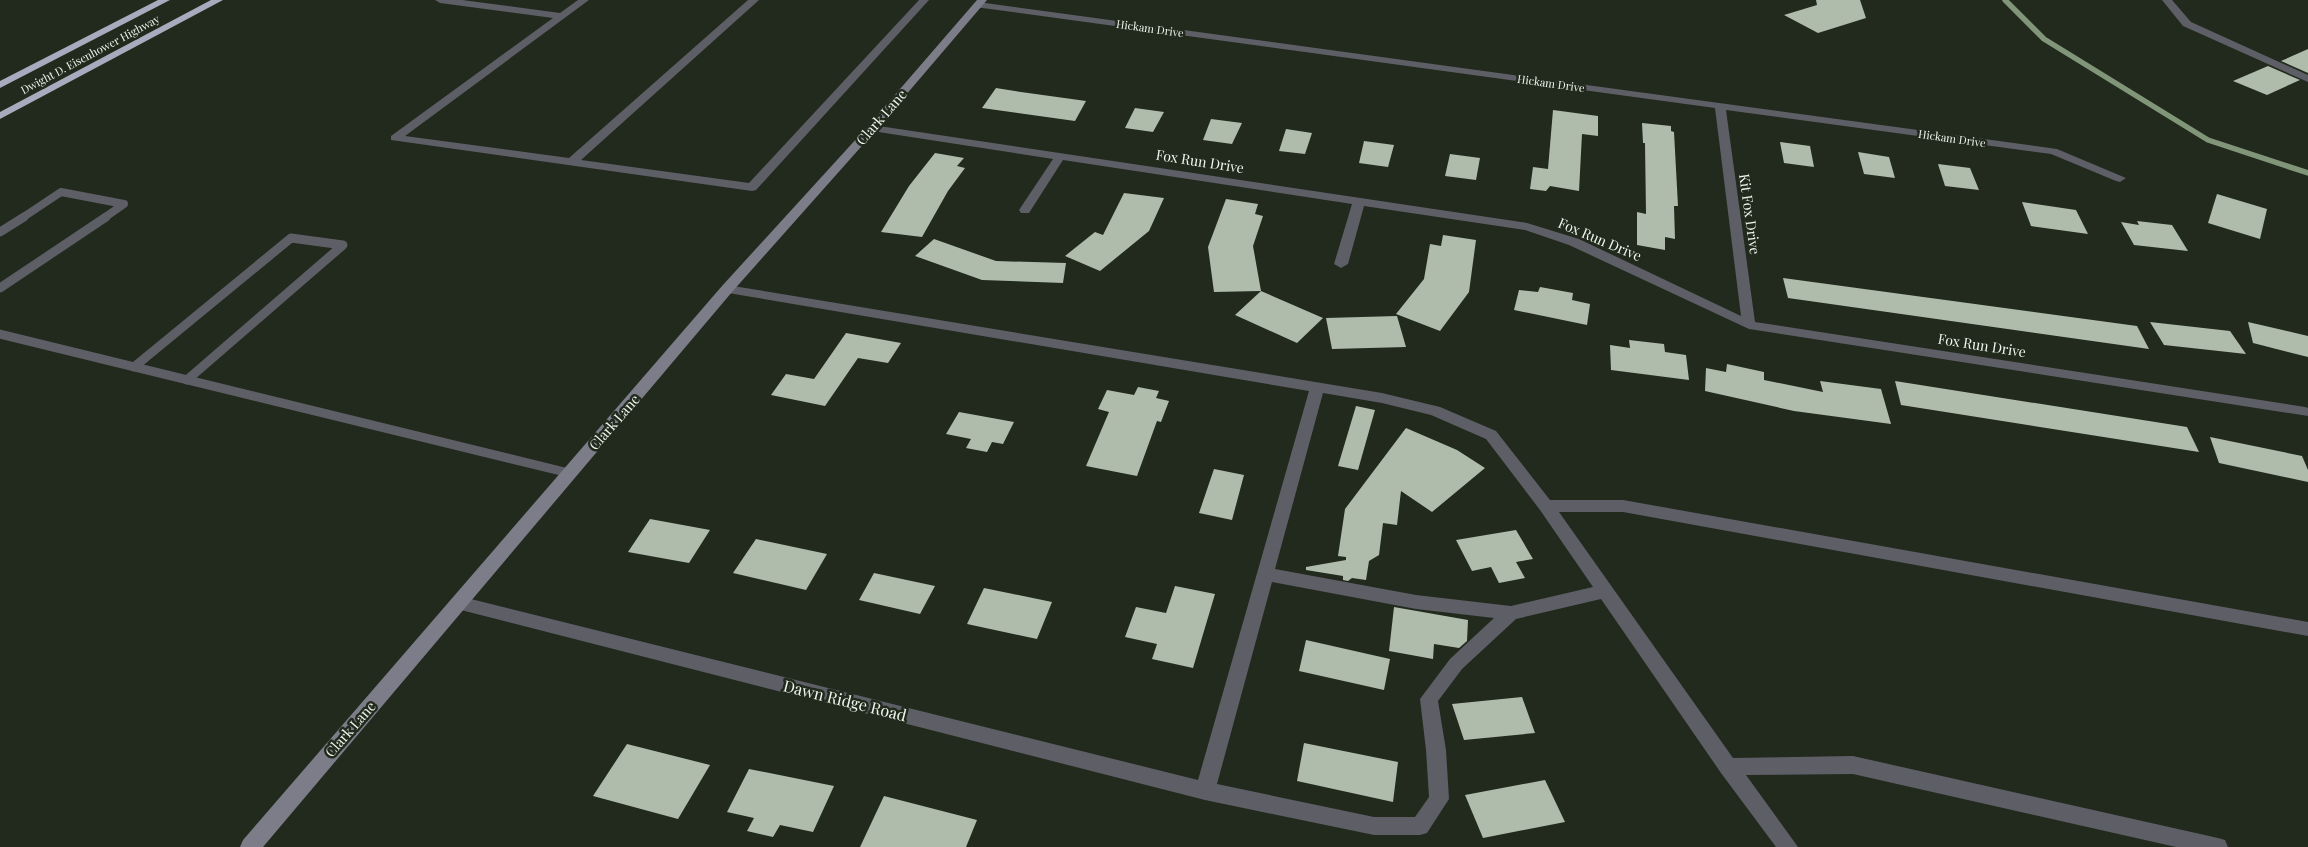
<svg xmlns="http://www.w3.org/2000/svg" width="2308" height="847" viewBox="0 0 2308 847" font-family="'Playfair Display',serif">
<style>
.lines{fill:none;stroke-linecap:round;stroke-linejoin:round}
.stream{stroke:#819578;stroke-width:5.5}
.building{fill:#b0bcab}
.lane-far1{stroke:#5e5e66;stroke-width:8}
.lane{stroke:#5e5e66;stroke-width:9}
.street{fill:#5e5e66;fill-rule:evenodd}
.secondary{fill:#7c7d89;fill-rule:evenodd}
.highway{fill:#a9aabd;fill-rule:evenodd}
.labels{text-anchor:middle;dominant-baseline:central;stroke-width:5;stroke-linejoin:round;paint-order:stroke}
.far-street-label{font-size:11px;fill:#f0f6ed;stroke:#212a1d}
.street-label{font-size:14px;fill:#f0f6ed;stroke:#212a1d}
.near-street-label{font-size:16px;fill:#f0f6ed;stroke:#212a1d}
</style>
<rect width="100%" height="100%" fill="#212a1d"/>
<g class="lines">
<!-- stream -->
<polyline class="stream" points="2005,0 2044,39 2208,140 2308,173"/>
</g>
<!-- building -->
<g class="building">
<polygon points="1816,0 1860,0 1866,18 1818,33 1784,15 1817,5"/>
<polygon points="2308,49 2308,73 2281,61"/>
<polygon points="2268,66 2300,80 2267,95 2233,81"/>
<polygon points="996,88 1021,92 1086,101 1075,121 982,108"/>
<polygon points="1135,108 1164,112 1153,132 1125,128"/>
<polygon points="1553,110 1598,116 1598,136 1582,134 1579,191 1550,186 1546,191 1530,189 1533,167 1548,169"/>
<polygon points="1211,119 1242,123 1232,144 1203,140"/>
<polygon points="1642,123 1671,126 1671,131 1674,132 1678,206 1674,206 1675,239 1665,237 1665,250 1637,245 1637,212 1646,214 1645,143 1643,143"/>
<polygon points="1286,129 1312,133 1305,154 1279,151"/>
<polygon points="1364,141 1394,145 1388,167 1359,163"/>
<polygon points="1780,142 1810,146 1814,167 1784,163"/>
<polygon points="1858,152 1889,157 1895,178 1864,174"/>
<polygon points="935,153 964,158 957,166 965,168 948,191 922,237 881,232 909,186"/>
<polygon points="1450,154 1480,158 1476,180 1445,176"/>
<polygon points="1938,164 1970,168 1979,190 1945,186"/>
<polygon points="1124,193 1164,198 1149,231 1100,271 1065,256 1095,232 1103,235"/>
<polygon points="2217,194 2267,209 2260,239 2208,223"/>
<polygon points="1226,199 1258,204 1255,214 1263,216 1253,246 1261,291 1214,292 1208,247"/>
<polygon points="2022,202 2076,210 2088,234 2031,226"/>
<polygon points="2137,221 2172,225 2188,251 2134,245 2121,222 2139,225"/>
<polygon points="1443,235 1476,240 1469,292 1440,331 1396,314 1424,279 1430,244 1441,246"/>
<polygon points="934,239 996,261 1066,263 1063,283 982,280 915,256"/>
<polygon points="1783,278 2137,326 2149,349 1788,298"/>
<polygon points="1540,287 1573,293 1572,300 1590,304 1587,325 1514,310 1519,290 1538,292"/>
<polygon points="1261,291 1323,318 1297,343 1235,315"/>
<polygon points="1397,316 1406,347 1332,349 1326,318"/>
<polygon points="2150,322 2230,331 2246,354 2164,345"/>
<polygon points="2248,322 2308,336 2308,357 2253,343"/>
<polygon points="846,333 901,343 888,363 858,358 825,406 771,395 786,374 814,379"/>
<polygon points="1629,340 1664,344 1665,352 1686,355 1689,380 1611,370 1610,345 1630,348"/>
<polygon points="1727,364 1764,372 1764,380 1823,392 1820,381 1881,389 1891,424 1794,411 1705,391 1706,368 1726,372"/>
<polygon points="1895,381 2187,427 2199,452 1901,405"/>
<polygon points="1138,387 1159,391 1156,398 1169,401 1161,422 1157,421 1137,476 1086,466 1109,412 1098,409 1107,390 1134,395"/>
<polygon points="1356,406 1375,410 1358,470 1338,466"/>
<polygon points="959,412 1014,422 1003,444 992,442 987,452 966,448 971,439 946,434"/>
<polygon points="1406,428 1457,450 1485,468 1432,512 1401,491 1397,525 1383,523 1379,555 1369,561 1366,580 1352,578 1348,581 1343,580 1343,576 1306,570 1306,567 1346,560 1346,557 1338,556 1345,509"/>
<polygon points="2210,437 2302,456 2308,470 2308,482 2219,463"/>
<polygon points="1214,469 1244,475 1232,520 1199,513"/>
<polygon points="650,519 710,530 689,563 628,552"/>
<polygon points="1516,530 1533,559 1516,562 1525,578 1499,583 1491,567 1472,571 1456,540"/>
<polygon points="756,539 827,554 806,590 733,573"/>
<polygon points="874,573 935,586 920,614 859,600"/>
<polygon points="1175,586 1215,594 1193,668 1152,659 1157,644 1125,637 1136,607 1166,613"/>
<polygon points="984,588 1052,602 1037,639 967,624"/>
<polygon points="1394,607 1468,620 1467,641 1459,648 1434,644 1433,659 1389,651"/>
<polygon points="1306,640 1390,659 1384,690 1299,671"/>
<polygon points="1522,697 1535,733 1464,740 1452,704"/>
<polygon points="1304,743 1398,762 1393,802 1297,781"/>
<polygon points="627,744 710,765 678,819 593,796"/>
<polygon points="749,769 834,786 813,832 780,825 773,837 747,831 754,818 727,812"/>
<polygon points="1545,780 1565,822 1483,838 1465,795"/>
<polygon points="884,796 977,820 966,847 860,847"/>
</g>
<g class="lines">
<!-- lane-far1 -->
<polyline class="lane-far1" points="22,218 61,192 124,204 104,218"/>
<!-- lane -->
<g class="lane">
<polyline points="0,232 24,217"/>
<polyline points="0,288 106,217"/>
<polyline points="0,334 569,473"/>
<polyline points="134,367 291,238 343,245 187,380"/>
</g>
<!-- street -->
<g class="street">
<polygon points="435,0 462,0 560,13 578,0 589,0 405,136 569,158 748,0 759,0 581,160 749,183 919,0 929,0 756,190 752,191 391,140 391,136 553,18 440,3"/>
<polygon points="2162,0 2172,0 2191,22 2308,75 2308,82 2183,26"/>
<polygon points="978,2 2057,149 2126,178 2120,182 2116,181 2051,154 1726,110 1755,322 2305,407 2308,408 2308,416 1749,329 1569,245 1525,230 1364,206 1348,264 1341,268 1334,264 1352,204 1063,160 1029,213 1021,213 1019,210 1053,159 872,131 866,128 872,125 1527,223 1579,239 1741,316 1715,108 975,7 975,3"/>
<path d="M727,285L1382,393L1440,407L1496,431L1550,500H1623L2308,622V636L1623,512H1559L1733,758L1853,756L2218,838L2225,840L2228,847H2176L1853,774L1746,775L1798,847H1776L1721,773L1601,599L1516,619L1462,669L1438,701L1446,750L1449,799L1427,833L1420,835H1374L1205,800L453,608L450,603L453,598L459,596L1198,780L1309,391L722,292L720,289ZM1323,393L1382,403L1431,415L1486,439L1540,510L1593,587L1511,606L1416,595L1275,569ZM1272,582L1416,609L1494,618L1450,659L1420,699L1426,750L1429,797L1415,817H1374L1217,784Z"/>
</g>
<!-- secondary -->
<polygon class="secondary" points="977,0 987,0 876,130 732,292 263,847 240,847 243,840 722,286 868,126"/>
<!-- highway -->
<g class="highway">
<polygon points="158,0 170,0 0,88 0,81"/>
<polygon points="211,0 223,0 0,119 0,112"/>
</g>
</g>
<g class="labels">
<!-- far-street labels -->
<g class="far-street-label">
<text transform="translate(1150 28) rotate(8)">Hickam Drive</text>
<text transform="translate(90 54) rotate(-28)">Dwight D. Eisenhower Highway</text>
<text transform="translate(1551 83) rotate(8)">Hickam Drive</text>
<text transform="translate(1952 138) rotate(8)">Hickam Drive</text>
</g>
<!-- street labels -->
<g class="street-label">
<text transform="translate(881 117) rotate(-49)">Clark Lane</text>
<text transform="translate(1200 161) rotate(9)">Fox Run Drive</text>
<text transform="translate(1750 214) rotate(82)">Kit Fox Drive</text>
<text transform="translate(1600 239) rotate(23)">Fox Run Drive</text>
<text transform="translate(1982 345) rotate(9)">Fox Run Drive</text>
<text transform="translate(614 422) rotate(-49)">Clark Lane</text>
<text transform="translate(350 729) rotate(-49)">Clark Lane</text>
</g>
<!-- near-street labels -->
<g class="near-street-label">
<text transform="translate(845 700) rotate(14)">Dawn Ridge Road</text>
</g>
</g>
</svg>
